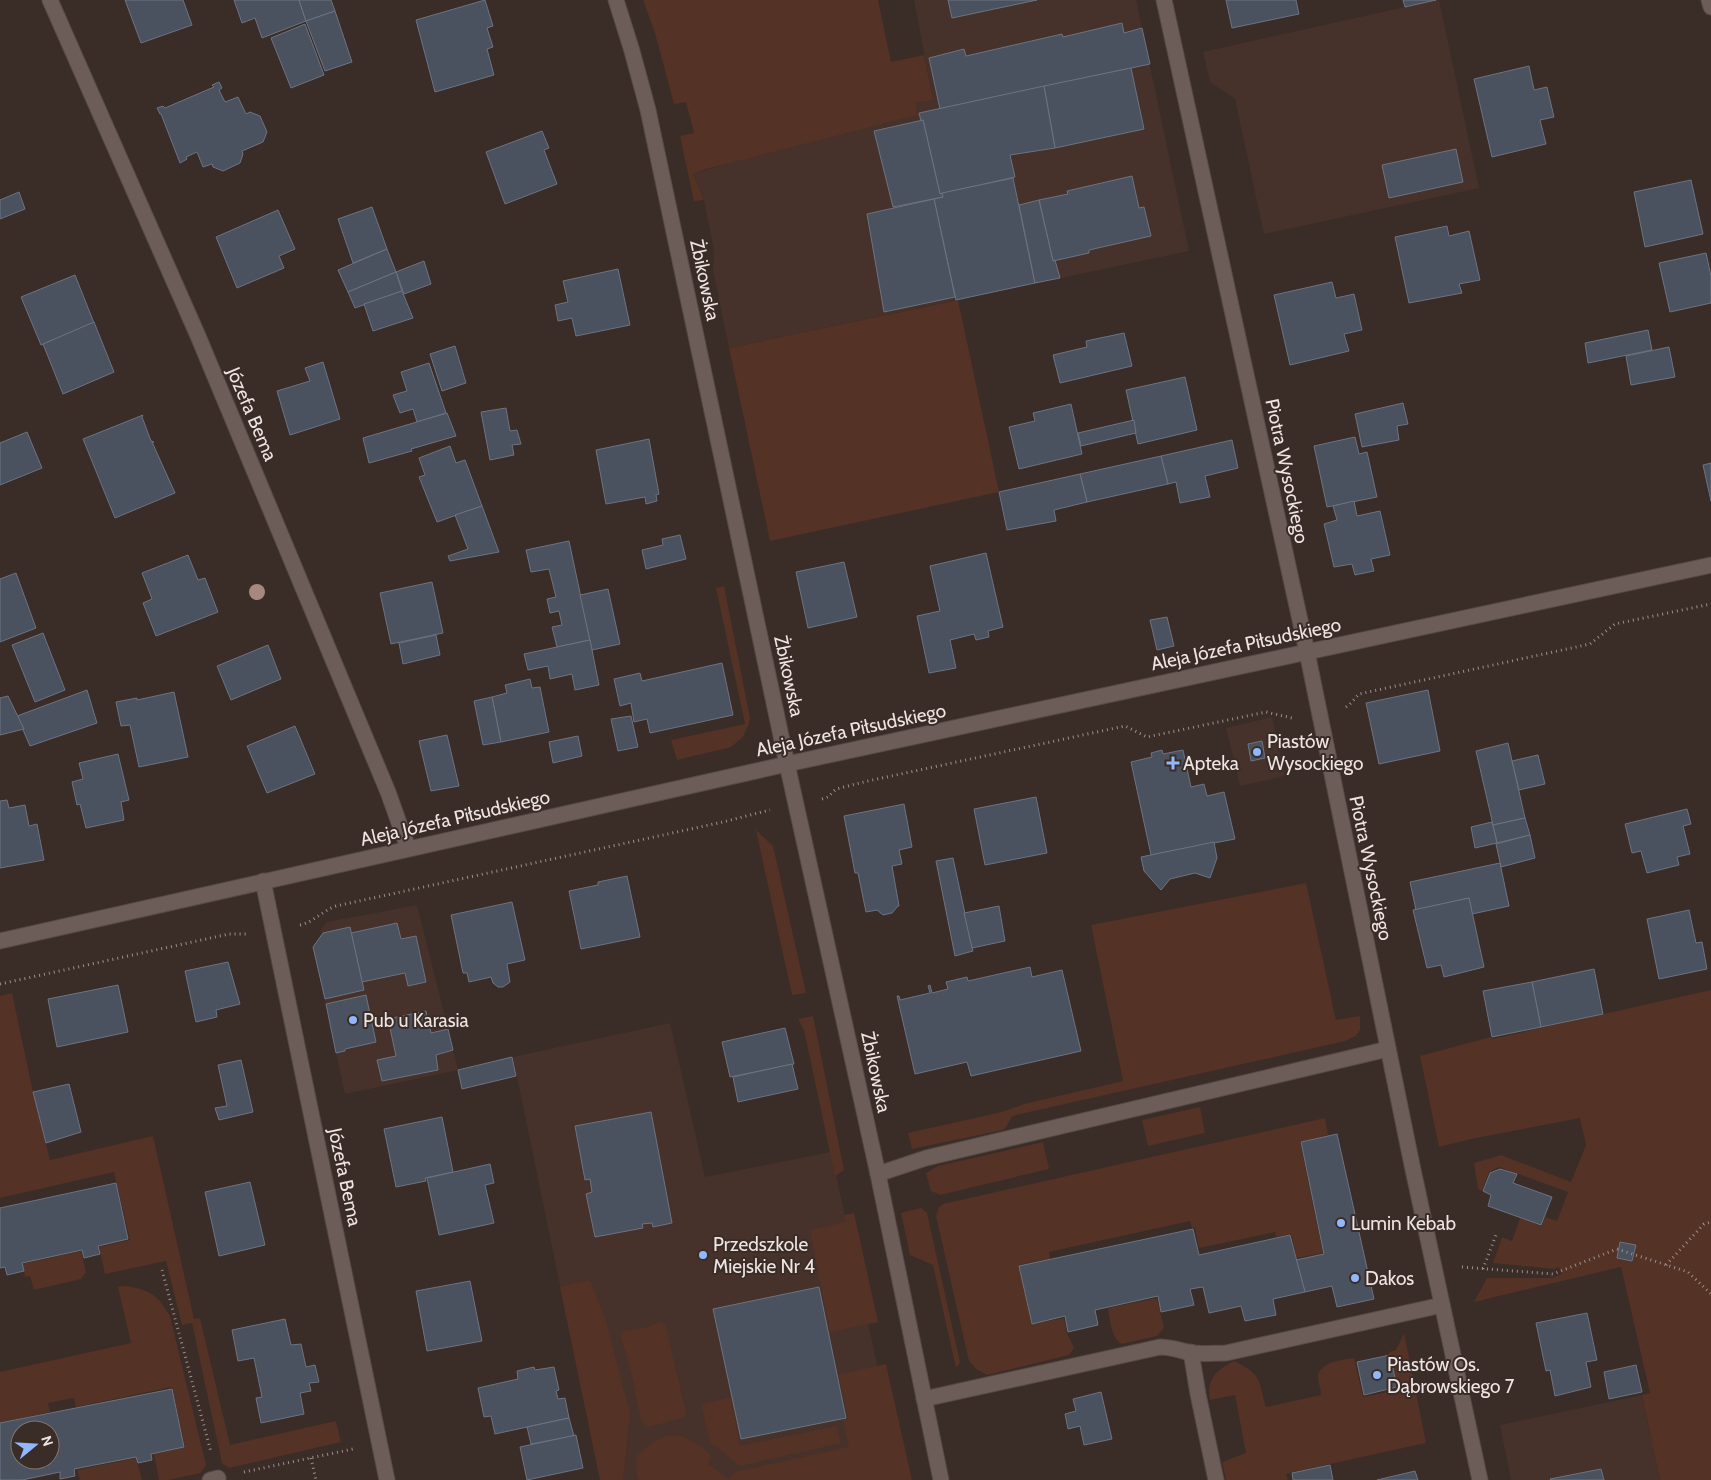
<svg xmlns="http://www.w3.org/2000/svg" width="1711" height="1480" viewBox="0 0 1711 1480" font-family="Cabin,sans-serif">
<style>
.built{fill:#46322a}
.green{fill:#543226}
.building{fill:#4b525f;stroke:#6c7381;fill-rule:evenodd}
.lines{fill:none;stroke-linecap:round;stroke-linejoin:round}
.minor-casing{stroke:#564a46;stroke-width:17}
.tertiary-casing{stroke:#564a46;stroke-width:17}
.path{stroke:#9b8f8c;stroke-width:3;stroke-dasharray:1 4;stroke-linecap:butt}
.minor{stroke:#6d5d58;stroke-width:15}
.tertiary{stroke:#6d5d58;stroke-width:15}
.tree{fill:#a6887e}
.poi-dot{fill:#91b8fd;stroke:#3a2c27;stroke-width:2}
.labels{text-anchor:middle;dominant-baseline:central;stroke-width:4;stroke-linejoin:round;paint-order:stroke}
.street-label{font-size:19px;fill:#eee4e1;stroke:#3a2c27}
.poi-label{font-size:19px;fill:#eee4e1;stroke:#3a2c27;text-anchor:start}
</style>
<rect width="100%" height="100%" fill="#3a2c27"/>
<!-- built -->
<g class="built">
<polygon points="914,0 1136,0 1189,251 729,348 713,270 714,250 704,200 693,174 915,103 933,100"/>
<polygon points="1436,0 1439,0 1479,188 1264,234 1235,99 1210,82 1203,52"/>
<polygon points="1272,717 1285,776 1240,786 1226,728"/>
<polygon points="417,905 458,1070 345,1094 313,947 323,933 320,931 327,922"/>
<polygon points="670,1023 705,1177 831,1152 902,1480 600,1480 513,1057"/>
<polygon points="1642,1395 1660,1480 1511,1480 1500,1425"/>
</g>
<!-- green -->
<g class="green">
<polygon points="643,0 878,0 891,62 924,55 933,100 915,103 917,115 706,169 693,174 704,200 694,201 680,136 694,133 686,102 674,104 655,33"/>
<polygon points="958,300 999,492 770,541 729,348"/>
<polygon points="724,586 750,718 749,724 744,734 744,736 731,747 677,760 671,740 745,724 716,588"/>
<polygon points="756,830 773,846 806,993 792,995"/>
<polygon points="1306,883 1336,1020 1360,1016 1360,1030 1356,1036 1345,1041 1012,1116 1007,1126 1003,1130 912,1149 908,1133 1002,1112 1024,1104 1123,1081 1091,925"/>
<polygon points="1711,990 1711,1480 1660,1480 1642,1395 1650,1393 1621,1267 1474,1302 1487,1278 1552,1278 1562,1274 1559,1267 1554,1269 1493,1263 1502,1237 1512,1241 1520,1218 1541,1226 1545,1217 1557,1221 1568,1192 1499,1167 1489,1172 1482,1191 1478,1189 1474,1163 1501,1155 1571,1182 1586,1145 1580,1118 1471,1139 1439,1147 1420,1056 1491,1037 1492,1039"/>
<polygon points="12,993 33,1092 50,1160 153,1136 194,1319 200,1318 230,1445 336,1421 341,1442 229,1468 222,1463 192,1323 182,1325 166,1261 105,1274 99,1247 130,1240 114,1172 0,1198 0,996"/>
<polygon points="813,1016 844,1170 835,1176 804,1030 798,1019"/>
<polygon points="1200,1107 1205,1133 1148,1146 1142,1120"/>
<polygon points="1325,1118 1328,1135 1300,1142 1323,1253 1297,1258 1291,1234 1276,1237 1275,1232 1199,1248 1195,1228 1192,1228 1190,1221 1049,1252 1050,1259 1019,1265 1031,1324 1064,1318 1067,1333 1074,1348 1069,1355 987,1375 976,1369 969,1361 936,1216 939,1207 943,1204"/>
<polygon points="1043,1142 1049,1169 940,1195 931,1191 926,1173 938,1166"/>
<polygon points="921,1208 927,1213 959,1358 960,1363 956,1368 933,1265 910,1255 901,1213"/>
<polygon points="854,1213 878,1322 830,1332 810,1230 846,1222 844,1215"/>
<polygon points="81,1251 86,1272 81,1279 34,1290 30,1276 25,1277 22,1264"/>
<polygon points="590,1280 605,1318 630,1413 623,1480 600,1480 560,1287"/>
<path d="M125,1286C149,1289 158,1295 170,1316L206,1465L200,1473L169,1480H159L154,1454L185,1447L172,1387L76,1407L74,1398L48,1403L50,1412L0,1423V1372L131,1343L118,1287Z"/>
<path d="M1157,1298L1164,1328L1157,1336L1122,1344C1111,1339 1110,1319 1108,1308Z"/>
<polygon points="661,1322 666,1327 686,1413 682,1418 648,1427 641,1420 630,1367 620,1334 625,1331 644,1328"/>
<path d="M1404,1333L1426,1443L1289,1473L1286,1474L1288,1480H1226L1222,1462L1246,1453L1235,1395L1210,1400C1206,1378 1217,1370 1234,1361C1263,1375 1258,1380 1266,1407L1321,1395C1321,1390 1319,1384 1318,1379C1317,1362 1342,1360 1354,1358L1363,1397L1397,1390L1389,1352L1396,1350Z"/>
<path d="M886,1364L912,1480H639L637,1475V1456C649,1443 667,1430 686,1438C695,1441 704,1450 712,1456L708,1464L729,1479L735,1472L849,1447L843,1419L848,1418L838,1375Z"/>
<polygon points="731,1397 740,1446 836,1426 841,1443 740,1466 710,1442 701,1404"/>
<polygon points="136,1458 142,1480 80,1480 77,1470"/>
</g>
<!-- building -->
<g class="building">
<polygon points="125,0 183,0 192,25 141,43"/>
<polygon points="234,0 299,0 306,21 262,38 255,18 242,23"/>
<polygon points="299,0 331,0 335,11 306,21"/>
<polygon points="485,0 493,26 487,28 493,47 487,49 494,75 435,92 416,20"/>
<polygon points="948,0 1037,0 952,18"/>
<polygon points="1226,0 1296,0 1299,14 1232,28"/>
<polygon points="1403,0 1436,0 1405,7"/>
<polygon points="335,11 352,62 325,71 306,21"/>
<polygon points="1122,23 1124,33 1142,28 1150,64 940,109 929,58 964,49 966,56 1062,34 1063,37"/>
<polygon points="305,24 324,75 291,88 271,38"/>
<polygon points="1529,66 1534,90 1547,87 1554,117 1540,120 1546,144 1492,157 1474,79"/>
<polygon points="1131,68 1144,129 1055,148 1044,86"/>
<polygon points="219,82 222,88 219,90 225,102 238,97 246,114 250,112 260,116 267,132 263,142 242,151 243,154 240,163 223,171 213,167 212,164 203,167 197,152 186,157 187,159 180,163 161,114 160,114 157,108 163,106 165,108 214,87 212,85"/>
<polygon points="1044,86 1055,148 1010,155 1015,177 940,194 923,120 921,121 919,113"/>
<polygon points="923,120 940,194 942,193 943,197 893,207 874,131"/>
<polygon points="542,131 549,148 544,150 557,184 505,204 486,152"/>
<polygon points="1456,149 1463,182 1389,198 1382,165"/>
<polygon points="1132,176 1139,208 1144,207 1151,236 1089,250 1089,253 1053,261 1039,200 1068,194 1067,191"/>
<polygon points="1013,178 1035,283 956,300 934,199 943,197 942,193"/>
<polygon points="1691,180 1703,234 1645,247 1634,192"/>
<polygon points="19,192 25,209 0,219 0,200"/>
<polygon points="934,199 955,297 884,312 867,214"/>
<polygon points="1039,200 1053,261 1055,260 1060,278 1035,283 1019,205"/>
<polygon points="372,207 387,249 353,263 338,219"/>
<polygon points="278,210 295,249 279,256 284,268 237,288 216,237"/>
<polygon points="1447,226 1449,236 1469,231 1480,280 1459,284 1462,293 1409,303 1395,237"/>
<polygon points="387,249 396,272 348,292 338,270"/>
<polygon points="1706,253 1711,276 1711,303 1670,312 1659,263"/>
<polygon points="424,261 431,284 404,294 396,272"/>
<polygon points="618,269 630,325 576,336 572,318 558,321 555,305 568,302 563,281"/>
<polygon points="396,272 402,291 355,308 348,292"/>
<polygon points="75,275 94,323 41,345 21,297"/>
<polygon points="1332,282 1336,298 1354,294 1362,330 1344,334 1349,351 1290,365 1274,295"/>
<polygon points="402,291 413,318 373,331 364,304"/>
<polygon points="94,322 114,372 63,394 43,344"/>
<polygon points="1648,330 1652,350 1588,363 1585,343"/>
<polygon points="1124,333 1132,366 1060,383 1053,355 1087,347 1086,341"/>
<polygon points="455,346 466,383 442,391 430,354"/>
<polygon points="1669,347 1675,377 1631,385 1626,356"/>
<polygon points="323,362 340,419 290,435 277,391 310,381 305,368"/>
<polygon points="429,363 446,413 417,422 413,409 400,413 393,395 407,391 401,372"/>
<polygon points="1185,377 1197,430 1138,444 1126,390"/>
<polygon points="1403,403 1408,424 1397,426 1399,440 1362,447 1355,414"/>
<polygon points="1071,404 1082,454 1019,469 1009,427 1035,421 1033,413"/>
<polygon points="506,408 510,431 517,430 521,444 512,445 514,455 490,460 481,412"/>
<polygon points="447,413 456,436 411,449 412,451 369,463 363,438"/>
<polygon points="143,415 142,417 151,441 154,442 152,442 175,493 115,518 83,439"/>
<polygon points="1134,420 1136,433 1081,446 1078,433"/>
<polygon points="27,432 42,468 0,485 0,443"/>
<polygon points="1355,437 1359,454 1367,452 1377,497 1327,507 1314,446"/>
<polygon points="649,439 659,494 656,495 657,501 646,504 645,497 606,504 596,450"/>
<polygon points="1232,440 1238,468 1205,476 1210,497 1180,503 1176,482 1168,484 1161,456"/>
<polygon points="450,446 456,463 465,460 482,506 437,522 419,477 425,475 419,458"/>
<polygon points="1161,456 1168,484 1087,502 1080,474"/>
<polygon points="1711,463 1711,501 1703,465"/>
<polygon points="1080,474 1087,502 1054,510 1056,521 1007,530 999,492"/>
<polygon points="1354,501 1357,516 1380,511 1390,555 1371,559 1374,571 1355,575 1352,564 1334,567 1324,524 1337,520 1333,506"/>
<polygon points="482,506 499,552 450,561 448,556 468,549 455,515"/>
<polygon points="680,535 686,559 646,569 642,550 663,545 662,539"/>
<polygon points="569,541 590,640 557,647 552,627 562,625 559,611 550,613 547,599 556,597 549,569 531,572 526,550"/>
<polygon points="986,553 1003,627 988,631 989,637 976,640 974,634 950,640 956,668 929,673 917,616 940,611 930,566"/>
<polygon points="188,555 198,580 205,578 218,612 156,636 143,603 152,599 142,573"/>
<polygon points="844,562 857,617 808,628 796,572"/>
<polygon points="16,573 36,628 0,642 0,579"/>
<polygon points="432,582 443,633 391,644 380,593"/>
<polygon points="608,589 620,644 592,650 580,595"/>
<polygon points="1167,617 1174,646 1157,650 1150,620"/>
<polygon points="43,633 65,690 35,702 12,645"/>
<polygon points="436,635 440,655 403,664 399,643"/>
<polygon points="590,640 599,685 575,690 572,674 550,679 548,666 528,670 524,654"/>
<polygon points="268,645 281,679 231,700 217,666"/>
<polygon points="722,663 733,715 650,733 647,719 634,722 631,703 620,706 614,679 640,673 642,681"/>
<polygon points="530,679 532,688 540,687 549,732 501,742 492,697 507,693 505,685"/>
<polygon points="87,690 97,723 30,746 17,716"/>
<polygon points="1428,690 1440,751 1379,764 1366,703"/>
<polygon points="174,692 188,757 139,767 130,725 121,726 116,702 137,698 137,700"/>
<polygon points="8,696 24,729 0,735 0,698"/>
<polygon points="492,697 501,742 483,745 474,701"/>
<polygon points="631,716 638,747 618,751 611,719"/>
<polygon points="295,726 315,774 267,793 247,746"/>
<polygon points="447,735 459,786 431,791 419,741"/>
<polygon points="578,736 582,756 553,763 549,742"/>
<polygon points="1262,741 1265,758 1251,761 1248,744"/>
<polygon points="1508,743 1525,818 1493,825 1476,751"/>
<polygon points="1162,750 1163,754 1183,750 1191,787 1204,784 1207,796 1224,792 1235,839 1151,855 1131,762 1152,757 1151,753"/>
<polygon points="118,754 129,800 121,802 124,820 86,828 80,804 77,805 72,782 83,779 79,763"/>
<polygon points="1538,755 1545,784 1519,790 1512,761"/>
<polygon points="1036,797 1047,853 985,865 974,809"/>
<polygon points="7,800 9,808 25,805 29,826 37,824 44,860 0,868 0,801"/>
<polygon points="904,804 912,847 899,850 902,864 892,866 899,906 898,906 892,913 883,915 877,910 866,912 858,873 855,873 844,816"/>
<polygon points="1687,809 1691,824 1683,826 1690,854 1677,857 1679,865 1647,873 1641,851 1632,853 1625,824"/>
<polygon points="1525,818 1530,835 1497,843 1493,825"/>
<polygon points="1492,822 1497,843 1475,848 1471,827"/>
<polygon points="1530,835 1535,858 1501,867 1496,844"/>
<polygon points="1214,842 1217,858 1210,878 1195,873 1170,879 1161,890 1144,871 1141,857"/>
<polygon points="953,858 973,951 955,956 936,861"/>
<polygon points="1500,863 1509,906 1472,914 1469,898 1416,910 1410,882"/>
<polygon points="627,876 640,937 581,949 569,891 598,885 598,882"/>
<polygon points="1469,898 1484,967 1444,977 1441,965 1427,968 1413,910"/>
<polygon points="512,902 525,960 507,964 510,982 503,987 498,987 493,983 491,977 469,982 467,973 463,973 451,915"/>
<polygon points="999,906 1005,941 972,948 964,913"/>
<polygon points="1689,910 1696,943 1702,942 1707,969 1659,979 1647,919"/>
<polygon points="397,923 401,939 416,936 426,982 408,986 405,973 362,982 351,933"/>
<polygon points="350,927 364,990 325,999 313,947 323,933"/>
<polygon points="228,962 240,1004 216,1010 217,1017 196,1022 185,971"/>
<polygon points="1030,967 1032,977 1062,970 1081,1051 971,1076 967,1062 915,1074 897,996 899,996 900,1000 930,993 928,986 930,985 932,993 948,989 946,982 967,977 968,981"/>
<polygon points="1594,969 1603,1014 1541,1027 1532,982"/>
<polygon points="1532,982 1541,1027 1492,1037 1483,991"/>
<polygon points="118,985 128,1032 57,1047 48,999"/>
<polygon points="366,995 376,1042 345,1049 345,1051 336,1053 326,1004"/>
<polygon points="426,1011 431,1033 448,1029 453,1050 436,1055 438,1070 382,1081 377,1060 396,1056 388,1019"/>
<polygon points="785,1028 794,1064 730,1077 722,1042"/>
<polygon points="512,1057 516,1076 462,1089 458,1070"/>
<polygon points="241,1060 253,1112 219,1120 215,1108 227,1106 218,1065"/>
<polygon points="792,1064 798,1089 738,1102 733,1077"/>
<polygon points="69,1084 81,1132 46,1143 33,1092"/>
<polygon points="651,1112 672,1223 653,1227 652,1223 642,1224 643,1228 595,1237 586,1194 592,1192 590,1179 585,1180 575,1126"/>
<polygon points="442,1117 453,1172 425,1178 426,1181 396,1187 384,1129"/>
<polygon points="1337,1134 1374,1299 1337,1307 1332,1286 1305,1292 1296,1260 1324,1254 1301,1142"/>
<polygon points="490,1164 494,1183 485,1185 494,1223 439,1235 427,1178"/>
<polygon points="1500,1169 1517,1174 1513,1183 1552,1197 1541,1225 1488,1206 1491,1195 1483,1191 1490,1173"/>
<polygon points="250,1182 265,1245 219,1256 205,1192"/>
<polygon points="116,1183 128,1239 98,1246 100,1254 84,1258 82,1250 22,1263 24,1271 7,1275 5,1267 0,1268 0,1208"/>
<polygon points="1193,1229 1199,1255 1290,1235 1305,1292 1273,1299 1276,1315 1245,1321 1241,1306 1209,1313 1203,1287 1190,1289 1194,1305 1161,1312 1158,1296 1095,1310 1098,1325 1068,1332 1065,1316 1032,1324 1019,1266"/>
<polygon points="1620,1242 1636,1245 1632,1261 1617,1258"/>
<polygon points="470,1281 482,1341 427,1351 416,1291"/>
<polygon points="819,1287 846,1418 741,1439 713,1309"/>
<polygon points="1587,1313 1597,1360 1586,1362 1591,1387 1555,1396 1550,1370 1546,1371 1536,1323"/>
<polygon points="285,1319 291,1345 301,1344 306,1367 315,1365 319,1382 309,1383 311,1391 300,1393 304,1414 261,1423 256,1398 262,1397 254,1358 238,1361 232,1330"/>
<polygon points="1390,1355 1397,1387 1364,1395 1357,1362"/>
<polygon points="1636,1365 1642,1392 1609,1399 1604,1372"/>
<polygon points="534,1367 535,1370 554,1367 559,1390 556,1391 558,1399 565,1398 569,1418 495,1434 491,1416 484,1417 478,1388 518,1379 517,1371"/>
<path d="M172,1389L184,1447L151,1454L152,1460L138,1463L136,1457L74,1469L75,1476L60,1479V1472L22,1480H0V1423ZM20,1430H50V1460H20Z"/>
<polygon points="1101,1392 1112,1439 1084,1445 1080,1426 1068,1429 1065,1414 1076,1411 1073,1399"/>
<polygon points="569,1418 574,1436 531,1444 527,1427"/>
<polygon points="576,1435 583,1468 527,1480 520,1447"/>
<polygon points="1330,1465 1333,1480 1293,1480 1292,1473"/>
<polygon points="1601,1469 1604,1480 1551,1480 1550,1479"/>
<polygon points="1415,1471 1418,1480 1377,1480"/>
</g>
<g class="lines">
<defs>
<g id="minor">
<polyline points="50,0 198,336 388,792 408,848"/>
<polyline points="616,0 632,51 648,110 787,764 878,1174 941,1480"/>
<polyline points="1164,0 1307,652 1412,1165 1480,1480"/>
<polyline points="1709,0 1711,7"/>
<polyline points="263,881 387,1480"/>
<polyline points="878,1174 926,1158 1388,1049"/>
<polyline points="1191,1352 1198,1394 1216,1480"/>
<path d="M924,1399L1160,1347C1172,1347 1181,1351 1192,1353C1204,1354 1214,1353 1226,1353L1442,1305"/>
<polyline points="210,1480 218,1478"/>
</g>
<polyline id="tertiary" points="0,941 787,764 1711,565"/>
</defs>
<!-- minor casing -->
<use href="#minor" class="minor-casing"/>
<!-- tertiary casing -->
<use href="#tertiary" class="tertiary-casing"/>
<!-- path -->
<g class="path">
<polyline points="1346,707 1350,704 1359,694 1590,644 1615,624 1711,604"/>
<polyline points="822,799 828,797 836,789 868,781 1125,726 1147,737 1266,712 1292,718"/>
<path d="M300,925C314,922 322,911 336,906L723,822L770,810"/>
<polyline points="0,984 229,934 247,934"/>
<polyline points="1666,1265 1704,1224 1711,1222"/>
<polyline points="1462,1267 1553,1274 1617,1249 1688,1272 1711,1294"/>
<polyline points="1483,1269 1496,1235"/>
<polyline points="162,1270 211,1452"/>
<polyline points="311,1458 316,1480"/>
<polyline points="244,1472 353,1449"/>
</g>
<!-- minor -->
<use href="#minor" class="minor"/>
<!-- tertiary -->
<use href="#tertiary" class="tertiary"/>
</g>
<!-- trees -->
<circle class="tree" cx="257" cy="592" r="8"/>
<!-- markers -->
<g class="poi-dot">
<circle cx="1257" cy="752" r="5"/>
<path d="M1170.5 755.5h5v5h5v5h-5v5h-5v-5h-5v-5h5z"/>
<circle cx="353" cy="1020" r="5"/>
<circle cx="1341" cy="1223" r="5"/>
<circle cx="703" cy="1255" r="5"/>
<circle cx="1355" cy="1278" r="5"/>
<circle cx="1377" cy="1375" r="5"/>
</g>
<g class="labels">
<!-- street labels -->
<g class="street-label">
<text transform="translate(705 280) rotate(78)">Żbikowska</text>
<text transform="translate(252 414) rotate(67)">Józefa Bema</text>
<text transform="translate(1287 471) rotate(78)">Piotra Wysockiego</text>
<text transform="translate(1246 644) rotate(-12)">Aleja Józefa Piłsudskiego</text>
<text transform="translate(789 676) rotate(78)">Żbikowska</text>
<text transform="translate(851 730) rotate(-12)">Aleja Józefa Piłsudskiego</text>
<text transform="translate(455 818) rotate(-13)">Aleja Józefa Piłsudskiego</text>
<text transform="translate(1371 868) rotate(78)">Piotra Wysockiego</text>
<text transform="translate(876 1072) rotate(78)">Żbikowska</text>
<text transform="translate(345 1177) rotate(78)">Józefa Bema</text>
</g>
<!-- poi labels -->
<g class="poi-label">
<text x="1267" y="741">Piastów<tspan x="1267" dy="22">Wysockiego</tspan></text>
<text x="1183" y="763">Apteka</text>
<text x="363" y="1020">Pub u Karasia</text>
<text x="1351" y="1223">Lumin Kebab</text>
<text x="713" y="1244">Przedszkole<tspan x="713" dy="22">Miejskie Nr 4</tspan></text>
<text x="1365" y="1278">Dakos</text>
<text x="1387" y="1364">Piastów Os.<tspan x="1387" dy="22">Dąbrowskiego 7</tspan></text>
</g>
</g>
<!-- north arrow -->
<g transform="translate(35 1445) rotate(72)"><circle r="24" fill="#3a2c27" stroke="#827671"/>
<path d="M0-4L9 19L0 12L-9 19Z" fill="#91b8fd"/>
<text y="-8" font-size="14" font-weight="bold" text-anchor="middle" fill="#eee4e1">N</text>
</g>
</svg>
